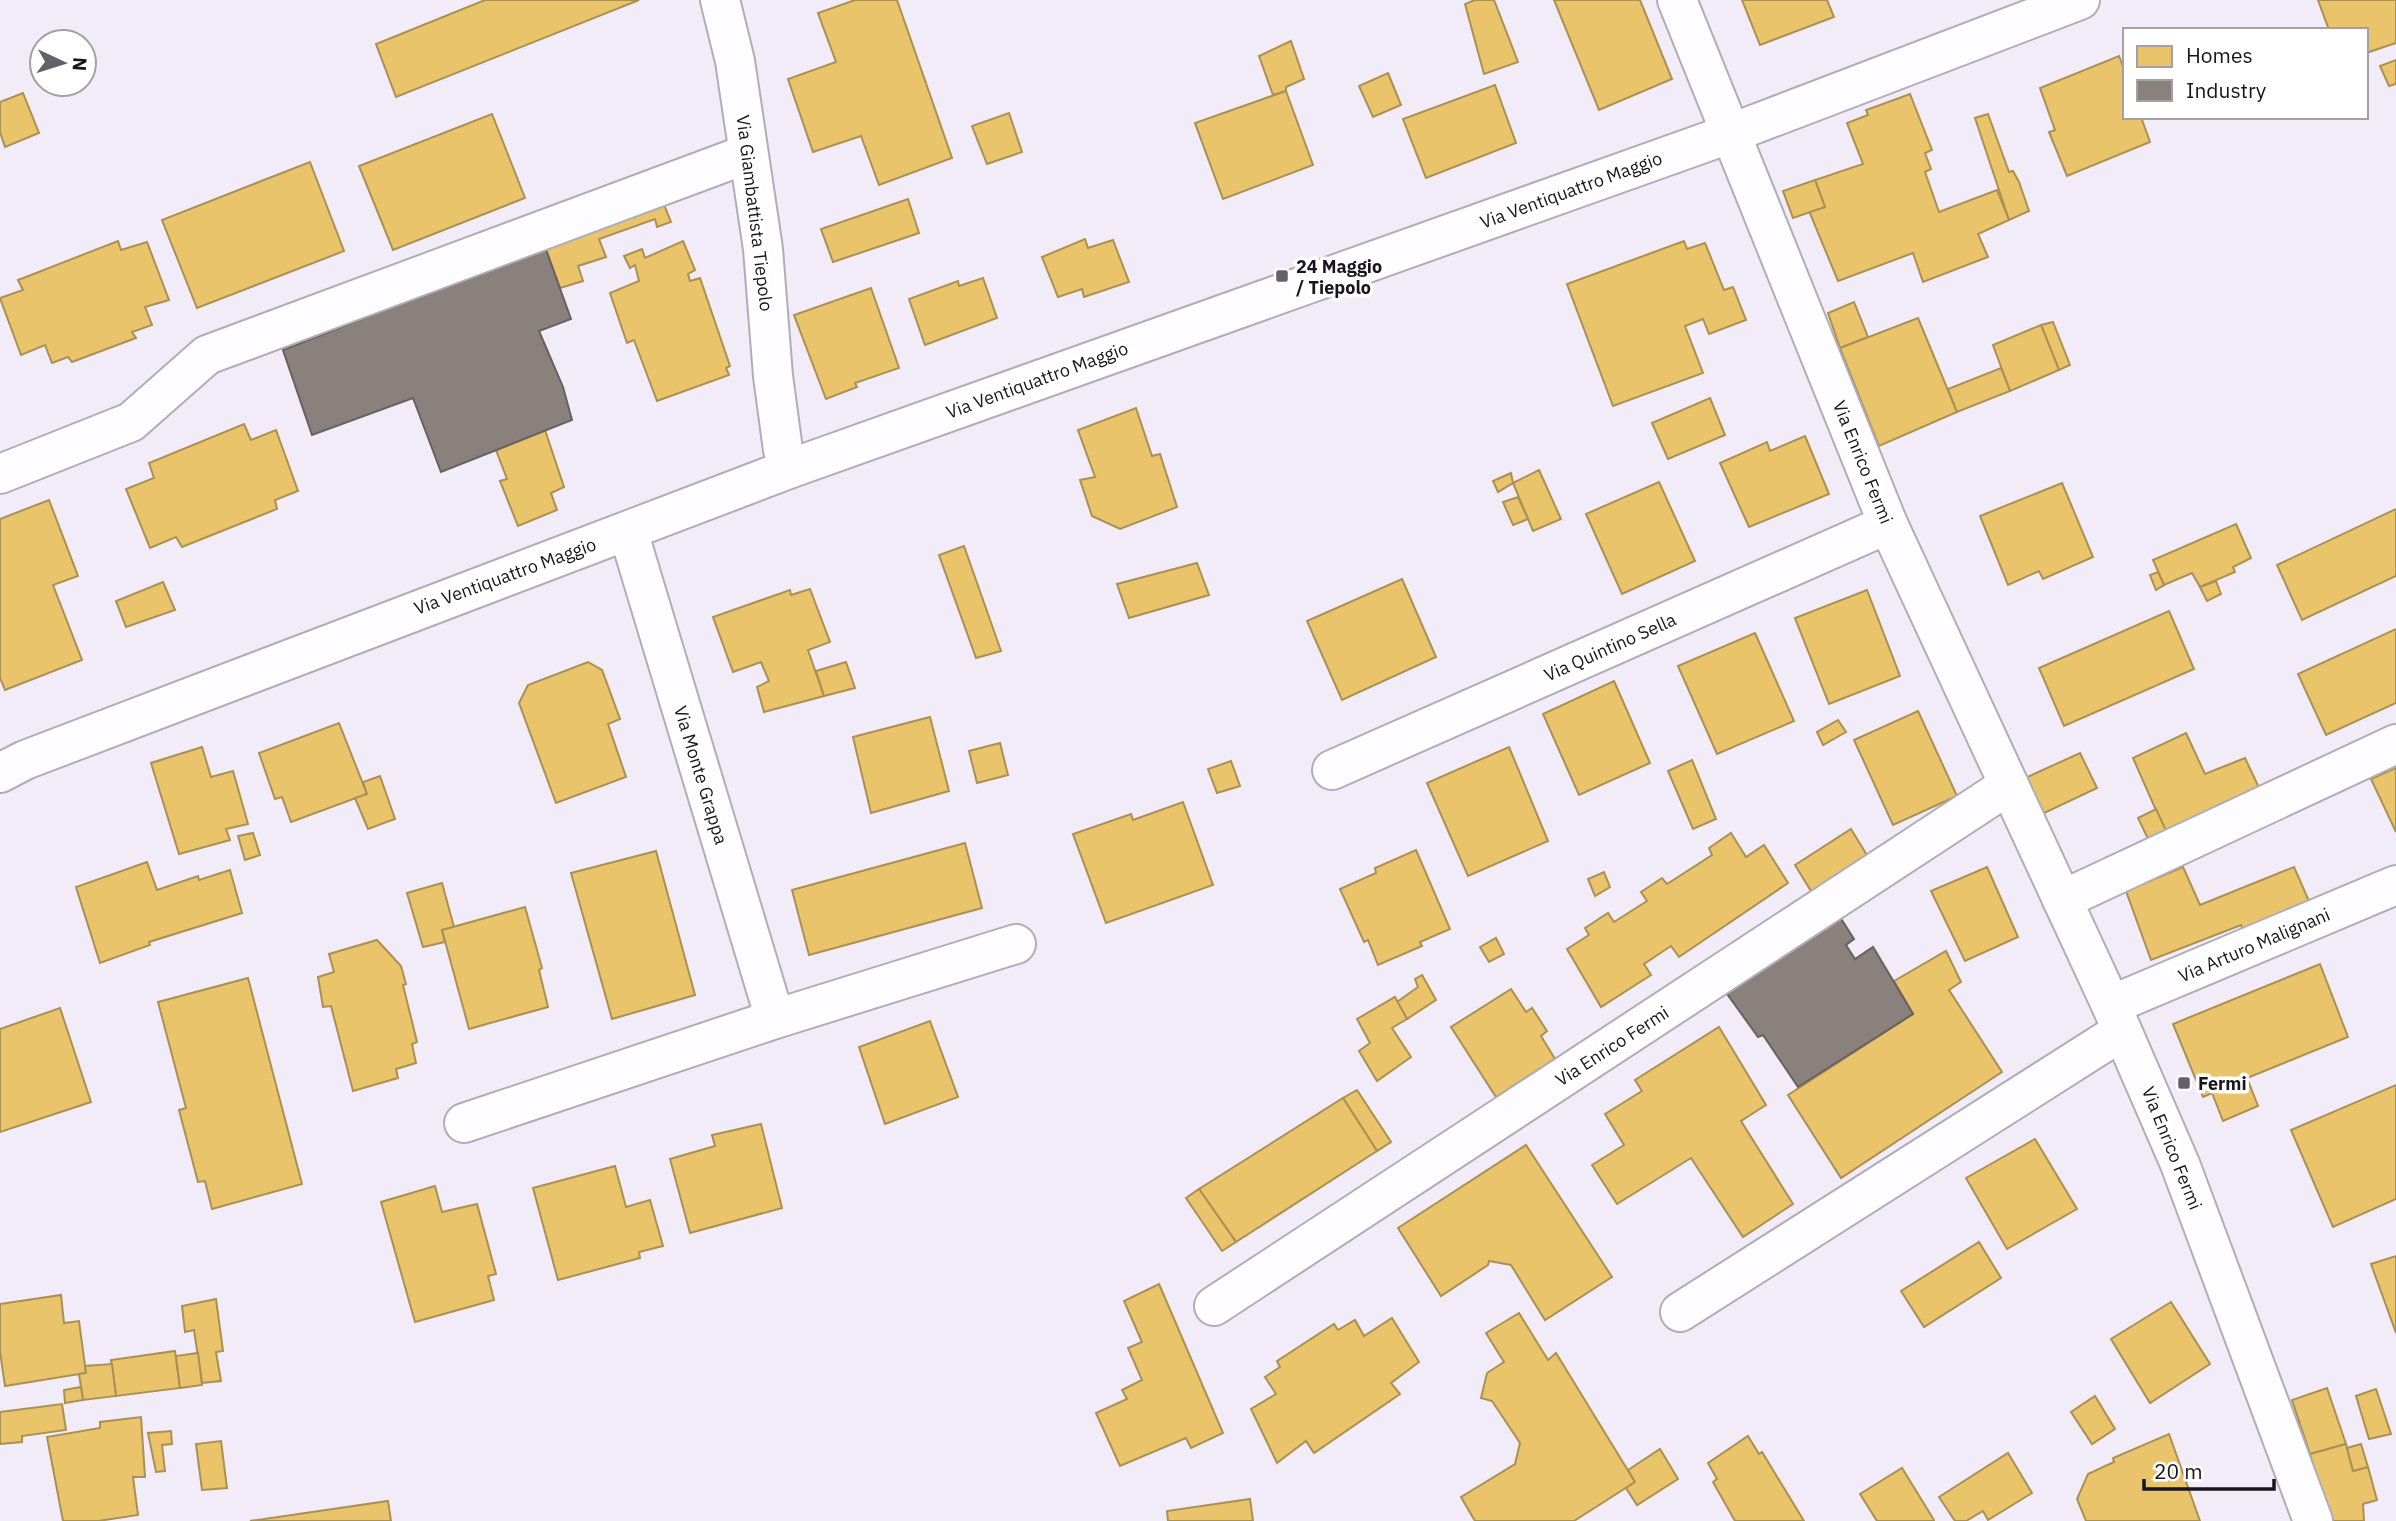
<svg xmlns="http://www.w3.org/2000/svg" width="2396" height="1521" viewBox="0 0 2396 1521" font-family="'IBM Plex Sans',sans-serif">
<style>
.homes{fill:#e9c46a;stroke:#ab9053;stroke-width:2}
.industry{fill:#8a817c;stroke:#686160;stroke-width:2}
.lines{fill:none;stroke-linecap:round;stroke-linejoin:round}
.minor-casing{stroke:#b1adb7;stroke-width:42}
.minor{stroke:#fdfcfe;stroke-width:38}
.poi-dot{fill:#65606a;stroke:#fff;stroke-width:2.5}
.labels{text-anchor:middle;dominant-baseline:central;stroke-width:7;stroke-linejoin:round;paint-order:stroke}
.street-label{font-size:18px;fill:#19151e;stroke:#fff}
.poi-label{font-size:18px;font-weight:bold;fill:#19151e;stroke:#fff;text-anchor:start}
</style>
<rect width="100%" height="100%" fill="#f1ecf8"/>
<!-- homes -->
<g class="homes">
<polygon points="485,0 639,0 396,97 376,44"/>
<polygon points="855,0 897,0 952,158 879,185 861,136 813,152 788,79 836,62 818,13"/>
<polygon points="1475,0 1494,0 1518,62 1484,74 1465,4"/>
<polygon points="1554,0 1640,0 1672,79 1599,110"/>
<polygon points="1742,0 1827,0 1834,17 1760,45"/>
<polygon points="2318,0 2396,0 2396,43 2366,53 2366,30 2329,30"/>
<polygon points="1291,41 1304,79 1286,87 1286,91 1273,95 1259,56"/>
<polygon points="2119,56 2125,72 2125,117 2141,117 2150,142 2067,176 2049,132 2055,130 2040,88"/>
<polygon points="2396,60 2396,84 2389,86 2380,66"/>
<polygon points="1388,73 1401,105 1373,117 1359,86"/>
<polygon points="1495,85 1516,143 1426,178 1403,119"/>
<polygon points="1286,91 1313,165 1223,199 1195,123"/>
<polygon points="23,93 39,133 5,147 0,132 0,102"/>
<polygon points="1910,94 1932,150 1925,153 1931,169 1925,172 1939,212 1997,190 2009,220 1978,234 1988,257 1923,282 1913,253 1838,281 1809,211 1825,207 1815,180 1863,164 1847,123 1868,115 1866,110"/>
<polygon points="1009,113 1022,152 987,164 972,126"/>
<polygon points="492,114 525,198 393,250 359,166"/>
<polygon points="1988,114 2009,172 2013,171 2019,182 2029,211 2009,220 1975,118"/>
<polygon points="310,162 344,251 197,308 162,220"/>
<polygon points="1815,180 1825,207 1793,218 1783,191"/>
<polygon points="908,199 919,233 833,262 821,229"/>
<polygon points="663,202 671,222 657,227 655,219 599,239 606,257 578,266 583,281 560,288 545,247"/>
<polygon points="1085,239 1088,248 1113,240 1129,282 1084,297 1082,289 1058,297 1042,257"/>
<polygon points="118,241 121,250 147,242 169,300 145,307 152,325 132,332 136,338 72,362 68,357 52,363 45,345 21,355 0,298 23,290 18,280"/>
<polygon points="683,241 695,270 688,274 690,281 700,278 730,366 726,368 729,375 657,401 634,340 627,343 610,293 639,281 635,265 630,268 624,256 642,249 645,258"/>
<polygon points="1684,241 1687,249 1705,243 1724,290 1733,287 1746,320 1709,334 1703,319 1685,326 1703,373 1613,406 1567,284"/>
<polygon points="983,278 997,318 925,345 909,299 958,281 959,286"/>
<polygon points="871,288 899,368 855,383 857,387 826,399 794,315"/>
<polygon points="1854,302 1868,337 1840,348 1828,313"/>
<polygon points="1918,318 1957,412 1879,446 1840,348"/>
<polygon points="2053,322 2070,365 2059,370 2041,325"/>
<polygon points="2041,325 2059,370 2010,391 1993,345"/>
<polygon points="2001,368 2010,391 1957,412 1948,389"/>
<polygon points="1710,398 1725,435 1668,459 1652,423"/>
<polygon points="1136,408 1152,456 1160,454 1177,507 1120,529 1092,516 1080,480 1095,477 1078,430"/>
<polygon points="244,424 251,440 276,430 298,491 275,500 277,509 182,547 176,537 150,548 126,489 154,478 149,463"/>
<polygon points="545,430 564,487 551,493 557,510 518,526 500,481 507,479 496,450"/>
<polygon points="1805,436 1829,494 1749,527 1720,463 1767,442 1770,451"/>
<polygon points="1539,470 1561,519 1533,531 1513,483"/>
<polygon points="1511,473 1513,483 1498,492 1493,481"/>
<polygon points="1659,482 1695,561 1622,594 1586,514"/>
<polygon points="2062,483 2093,557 2043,579 2039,571 2008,585 1980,516"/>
<polygon points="1518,497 1528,519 1513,525 1503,502"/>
<polygon points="49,500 78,576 53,585 82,660 5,690 0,678 0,519"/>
<polygon points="2396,509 2396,576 2302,620 2277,565"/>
<polygon points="2236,524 2251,558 2233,567 2235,572 2200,587 2192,573 2164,585 2153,560"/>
<polygon points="964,546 1001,651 976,658 939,555"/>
<polygon points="1197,563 1209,595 1129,618 1117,584"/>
<polygon points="2158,572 2164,585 2156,590 2150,575"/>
<polygon points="1402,579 1436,657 1342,700 1307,621"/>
<polygon points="2216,581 2221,594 2207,601 2200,587"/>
<polygon points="163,582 175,610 126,627 116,601"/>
<polygon points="810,589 830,642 808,650 824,696 764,712 757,687 769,681 761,662 733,672 713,617 790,590 791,595"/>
<polygon points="1867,590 1900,676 1829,704 1795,618"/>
<polygon points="2169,611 2194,669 2064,726 2039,668"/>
<polygon points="2396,629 2396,703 2326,735 2298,674"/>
<polygon points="1755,633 1794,721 1717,754 1678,666"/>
<polygon points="588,662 602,670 620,719 608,724 626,777 556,803 519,703 528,685"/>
<polygon points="846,662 855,688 824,696 816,671"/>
<polygon points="1614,681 1650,763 1579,795 1543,714"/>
<polygon points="1918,711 1957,796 1893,825 1854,740"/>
<polygon points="930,717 949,791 871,813 853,737"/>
<polygon points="1838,720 1846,732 1823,745 1817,732"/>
<polygon points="339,723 367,794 291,822 282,797 275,799 259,753"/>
<polygon points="2186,733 2205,774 2245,758 2261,792 2166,833 2133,758"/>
<polygon points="1000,743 1008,775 977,783 969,751"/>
<polygon points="202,747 211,777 233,771 248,824 226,829 230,840 179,854 151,763"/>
<polygon points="1509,747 1548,841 1468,876 1427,783"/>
<polygon points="2080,753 2097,788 2038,816 2021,780"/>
<polygon points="1692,760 1716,819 1693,829 1668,771"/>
<polygon points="1231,761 1240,786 1217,793 1208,769"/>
<polygon points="2396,768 2396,832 2371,779"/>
<polygon points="380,776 395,819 368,829 355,798 367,794 363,782"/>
<polygon points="1183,802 1213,885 1106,923 1073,834 1131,814 1133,820"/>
<polygon points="2156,809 2168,835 2150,843 2138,818"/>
<polygon points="1851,829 1873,865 1814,896 1795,865"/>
<polygon points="253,833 260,855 245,860 238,836"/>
<polygon points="1731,833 1746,857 1764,845 1788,883 1679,957 1671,946 1644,964 1651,975 1601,1007 1567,949 1589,935 1585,928 1608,913 1614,922 1647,901 1641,892 1662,878 1667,884 1712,855 1709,848"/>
<polygon points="965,843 982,908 809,955 792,890"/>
<polygon points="1416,850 1450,929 1420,942 1422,946 1378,965 1368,940 1364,942 1340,889 1376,873 1375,868"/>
<polygon points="656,851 695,995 612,1019 571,873"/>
<polygon points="147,862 157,890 198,876 199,880 230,870 242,913 149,942 150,945 100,963 76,887"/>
<polygon points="1987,867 2018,937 1965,961 1931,891"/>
<polygon points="2183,867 2200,905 2294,867 2309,901 2243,930 2241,925 2151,960 2126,891"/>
<polygon points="1604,872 1610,887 1595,896 1588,879"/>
<polygon points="442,883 454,927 442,930 445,942 423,947 407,893"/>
<polygon points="525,907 542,968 539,970 548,1007 469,1029 442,930"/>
<polygon points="1496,938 1504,954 1489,962 1480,947"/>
<polygon points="377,940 401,966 406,984 403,985 417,1042 412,1044 416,1063 396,1069 398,1078 353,1091 331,1006 323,1007 318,977 334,972 329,954"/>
<polygon points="1946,951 1961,982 1949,990 2002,1072 1841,1178 1788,1095 1913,1014 1894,981"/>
<polygon points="2320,964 2348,1037 2247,1078 2258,1106 2223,1121 2212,1093 2203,1097 2173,1024"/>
<polygon points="1422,975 1436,1000 1407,1019 1397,1002 1418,987 1415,979"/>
<polygon points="248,978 302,1184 212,1209 205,1181 198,1182 179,1110 186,1108 158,1002"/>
<polygon points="1511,989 1526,1012 1532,1008 1547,1031 1541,1036 1555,1059 1496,1097 1451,1027"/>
<polygon points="1395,997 1407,1019 1392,1028 1411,1057 1377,1081 1359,1051 1370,1043 1357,1019"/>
<polygon points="60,1008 91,1102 0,1132 0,1029"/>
<polygon points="930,1021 958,1097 885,1124 859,1047"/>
<polygon points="1719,1027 1766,1105 1741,1121 1793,1204 1743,1237 1691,1158 1617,1204 1592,1165 1624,1145 1605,1114 1642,1091 1635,1080"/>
<polygon points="2396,1085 2396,1199 2333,1227 2291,1130"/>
<polygon points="1357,1090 1391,1142 1377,1151 1343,1098"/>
<polygon points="1343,1098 1377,1151 1236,1242 1199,1189"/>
<polygon points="761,1124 782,1208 690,1233 670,1159 715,1146 712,1135"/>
<polygon points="2035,1139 2077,1209 2007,1249 1966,1178"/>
<polygon points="1526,1145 1612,1277 1545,1320 1511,1265 1489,1261 1488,1265 1441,1296 1398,1228"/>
<polygon points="615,1166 626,1207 650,1200 663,1246 639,1252 640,1258 558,1280 533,1188"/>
<polygon points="435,1186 442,1212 477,1204 496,1274 488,1276 494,1300 415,1322 381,1202"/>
<polygon points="1199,1189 1236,1242 1222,1251 1186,1198"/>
<polygon points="1979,1242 2001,1278 1924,1327 1901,1291"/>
<polygon points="2396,1256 2396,1333 2371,1264"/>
<polygon points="1159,1284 1223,1433 1191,1448 1186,1438 1120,1466 1096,1413 1127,1399 1122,1390 1142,1380 1128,1348 1142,1342 1124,1301"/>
<polygon points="61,1295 64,1323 79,1321 86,1373 5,1386 0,1352 0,1304"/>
<polygon points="216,1299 223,1351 216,1352 221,1381 202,1383 194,1330 185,1332 182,1306"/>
<polygon points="2171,1302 2210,1364 2150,1403 2111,1339"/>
<polygon points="1519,1313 1548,1360 1556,1353 1635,1482 1574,1521 1475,1521 1461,1497 1515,1464 1520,1443 1492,1401 1481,1398 1487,1373 1504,1362 1486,1333"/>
<polygon points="1392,1318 1419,1362 1391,1383 1400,1394 1314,1453 1306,1441 1277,1463 1251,1409 1276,1394 1265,1377 1280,1367 1277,1361 1334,1324 1338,1330 1355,1320 1364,1336"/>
<polygon points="175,1351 180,1388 116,1396 111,1360"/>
<polygon points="198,1353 202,1385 180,1388 176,1356"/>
<polygon points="112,1364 116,1396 83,1400 79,1374 86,1373 85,1366"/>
<polygon points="81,1387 83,1400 65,1403 64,1390"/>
<polygon points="2327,1388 2346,1444 2310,1454 2292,1400"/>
<polygon points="2376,1389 2391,1434 2369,1439 2356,1396"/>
<polygon points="2095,1396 2115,1429 2092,1444 2071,1412"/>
<polygon points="62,1404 66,1430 22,1436 22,1442 0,1444 0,1412"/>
<polygon points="141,1417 145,1477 133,1477 138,1515 98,1521 63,1521 47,1437 100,1428 100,1422"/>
<polygon points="171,1431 172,1444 162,1445 165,1471 156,1472 148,1433"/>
<polygon points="2169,1434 2200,1521 2086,1521 2077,1499 2088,1474 2114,1462 2113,1458"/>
<polygon points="1748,1436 1759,1454 1762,1452 1804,1521 1735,1521 1713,1482 1717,1479 1708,1463"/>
<polygon points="221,1441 227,1488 202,1490 196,1444"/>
<polygon points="2346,1444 2353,1471 2368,1467 2377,1500 2363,1504 2364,1521 2330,1521 2310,1454"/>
<polygon points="2361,1444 2368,1467 2353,1471 2347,1448"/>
<polygon points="1660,1449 1678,1479 1637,1505 1626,1488 1635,1482 1628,1470"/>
<polygon points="2008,1453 2032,1493 1988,1520 1983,1511 1966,1521 1955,1521 1939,1497"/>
<polygon points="1902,1468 1934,1520 1934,1521 1877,1521 1860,1494"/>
<polygon points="1250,1499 1253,1521 1168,1521 1167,1511"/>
<polygon points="388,1501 391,1521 250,1521"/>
</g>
<!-- industry -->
<g class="industry">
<polygon points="545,247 571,319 539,331 563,387 572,420 441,472 413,398 312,435 283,350"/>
<polygon points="1840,917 1854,939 1846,945 1855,959 1873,947 1913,1014 1798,1087 1763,1035 1758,1037 1725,991"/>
</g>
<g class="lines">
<defs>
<g id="minor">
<polyline points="720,0 735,61 763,249 773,376 783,450 789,469"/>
<polyline points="1677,0 1888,524 2111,1005 2180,1164 2313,1521"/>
<polyline points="0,474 131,422 207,355 747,154"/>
<polyline points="1332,770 1888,524"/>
<polyline points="0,773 25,760 789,469 1729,134 2080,0"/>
<polyline points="2062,900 2396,744"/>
<polyline points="2111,1005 2396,885"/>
<polyline points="775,1019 1016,944"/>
<polyline points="464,1123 775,1019 628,531"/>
<polyline points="1214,1306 2009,785"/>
<polyline points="1680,1312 2122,1031"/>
</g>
</defs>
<!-- minor casing -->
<use href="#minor" class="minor-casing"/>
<!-- minor -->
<use href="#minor" class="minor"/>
</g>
<!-- markers -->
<g class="poi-dot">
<rect x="1275" y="269" width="14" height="14" rx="3.5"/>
<rect x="2177" y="1076" width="14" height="14" rx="3.5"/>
</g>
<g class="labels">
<!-- street labels -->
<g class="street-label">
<text transform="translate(1571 190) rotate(-20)">Via Ventiquattro Maggio</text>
<text transform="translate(755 213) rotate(83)">Via Giambattista Tiepolo</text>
<text transform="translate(1037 380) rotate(-20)">Via Ventiquattro Maggio</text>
<text transform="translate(1863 462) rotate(68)">Via Enrico Fermi</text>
<text transform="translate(505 576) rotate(-20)">Via Ventiquattro Maggio</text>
<text transform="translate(1610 647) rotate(-24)">Via Quintino Sella</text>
<text transform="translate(701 775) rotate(73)">Via Monte Grappa</text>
<text transform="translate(2254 945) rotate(-23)">Via Arturo Malignani</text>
<text transform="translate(1612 1046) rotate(-33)">Via Enrico Fermi</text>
<text transform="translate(2172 1148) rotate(68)">Via Enrico Fermi</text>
</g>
<!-- poi labels -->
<g class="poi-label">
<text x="1296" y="266">24 Maggio<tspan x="1296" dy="21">/ Tiepolo</tspan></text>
<text x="2198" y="1083">Fermi</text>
</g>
</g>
<!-- legend -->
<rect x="2123" y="28" width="245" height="91" fill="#ffffff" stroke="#a3a1a5" stroke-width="2"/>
<rect x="2137" y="46" width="35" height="21" fill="#e9c46a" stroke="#a3a1a5" stroke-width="2"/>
<text x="2186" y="63" font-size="21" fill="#19151e">Homes</text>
<rect x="2137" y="80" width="35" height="21" fill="#8a817c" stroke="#a3a1a5" stroke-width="2"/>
<text x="2186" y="98" font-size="21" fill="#19151e">Industry</text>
<!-- north arrow -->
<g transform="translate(63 63) rotate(94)"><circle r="33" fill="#ffffff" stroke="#a3a1a5" stroke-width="2"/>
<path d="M0-5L12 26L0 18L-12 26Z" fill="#65606a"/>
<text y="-10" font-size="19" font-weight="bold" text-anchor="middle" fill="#19151e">N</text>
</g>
<!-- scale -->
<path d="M2144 1479v10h130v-10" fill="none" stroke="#19151e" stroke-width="3.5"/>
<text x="2154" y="1479" font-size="21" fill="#19151e" stroke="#ffffff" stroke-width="5" paint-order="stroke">20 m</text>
</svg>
